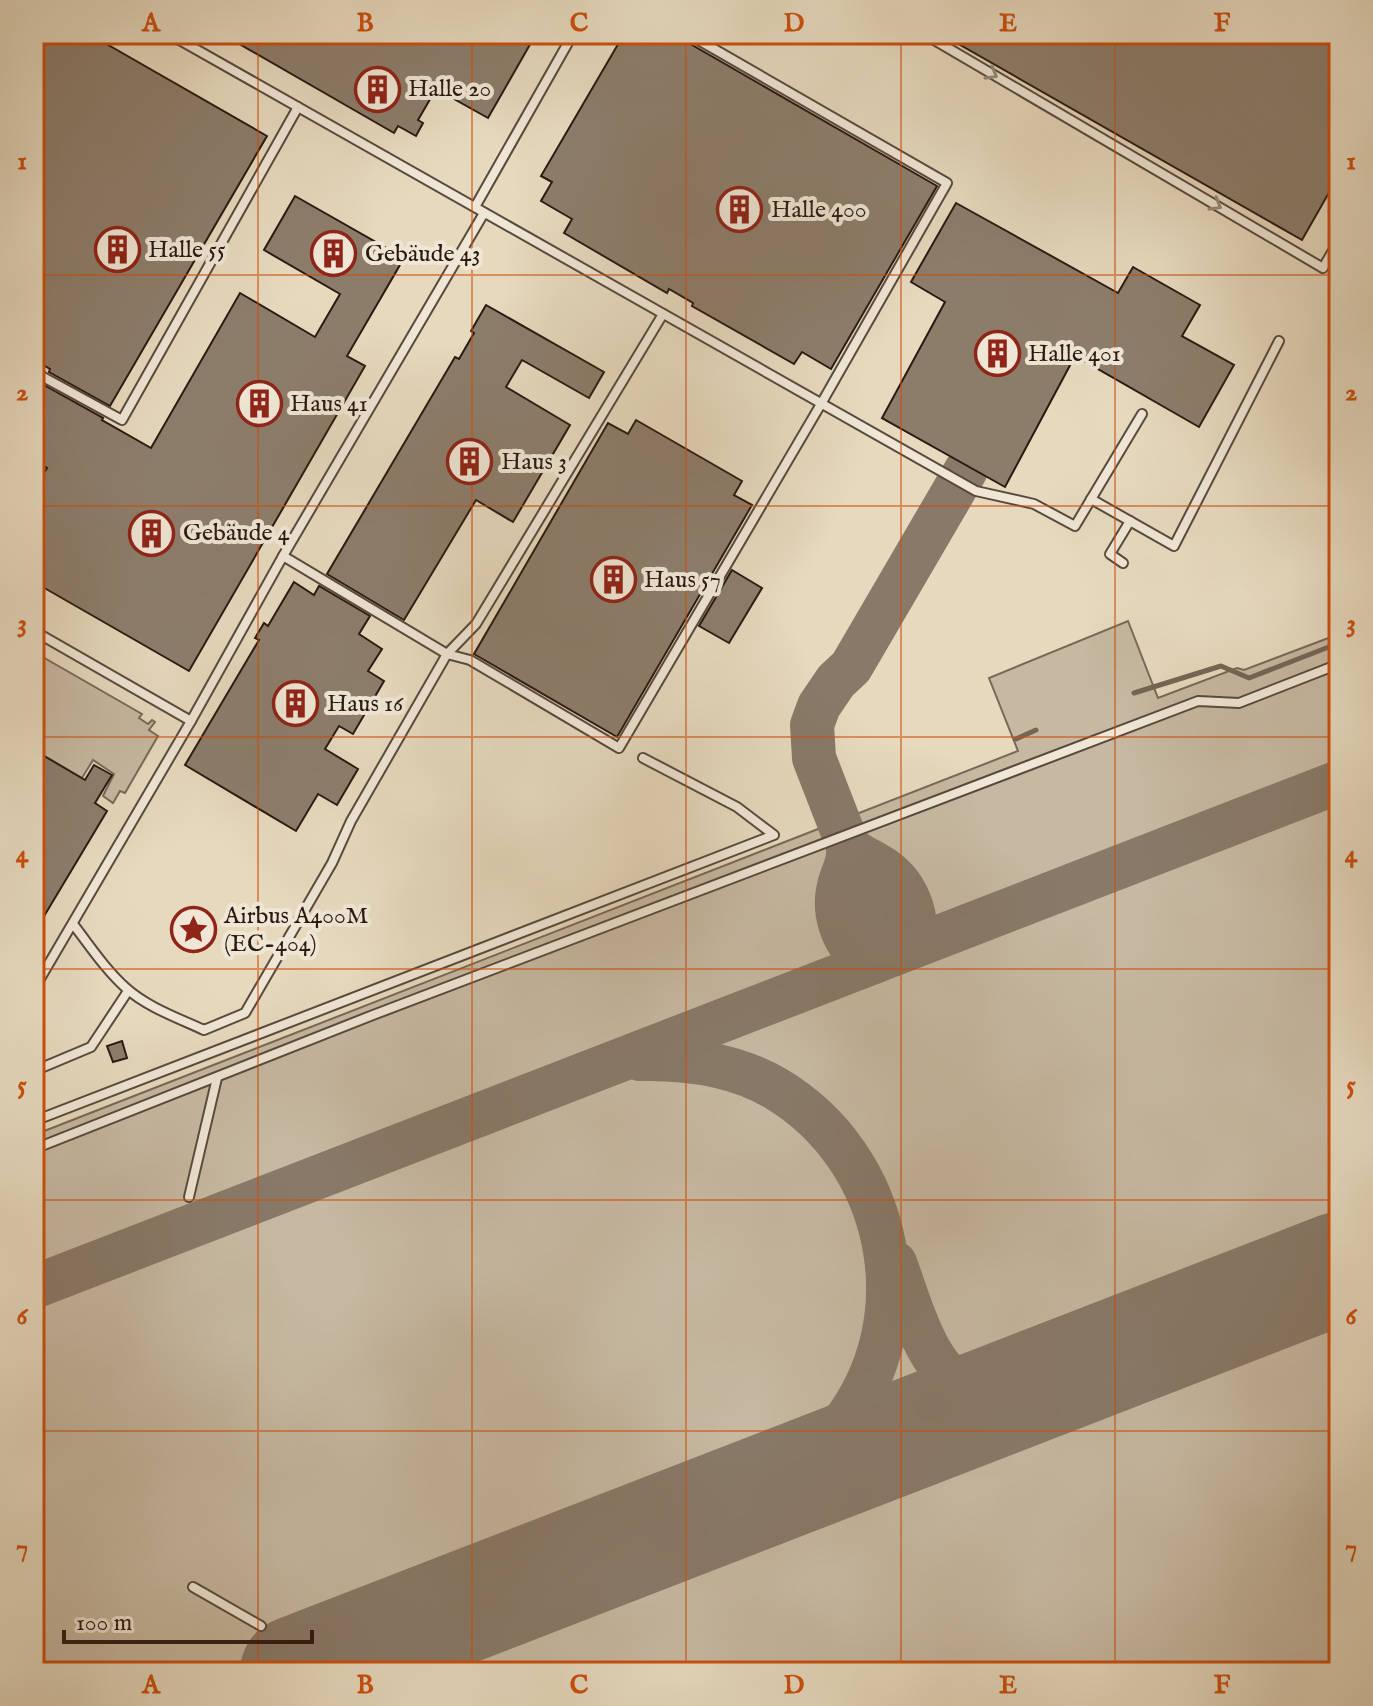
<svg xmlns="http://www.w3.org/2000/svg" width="1373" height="1706" viewBox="0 0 1373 1706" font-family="'IM FELL English',serif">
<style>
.green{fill:#c6b8a1;stroke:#786859;stroke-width:2}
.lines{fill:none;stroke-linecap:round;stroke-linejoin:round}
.stream{stroke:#746555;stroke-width:5}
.taxiway{stroke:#887968;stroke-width:44}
.runway{stroke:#887968;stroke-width:112}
.building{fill:#8c7d6b;stroke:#2a1911;stroke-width:2}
.lane-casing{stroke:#59493c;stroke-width:12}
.lane{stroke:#efe6d5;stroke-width:8}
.oneway{stroke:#968a7d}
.grid{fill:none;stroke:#cc4f0d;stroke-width:2;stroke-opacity:0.55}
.labels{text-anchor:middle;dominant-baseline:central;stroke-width:8;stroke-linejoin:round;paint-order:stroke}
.poi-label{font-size:24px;fill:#2a1911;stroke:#efe6d5;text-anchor:start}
.neatline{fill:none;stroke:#cc4f0d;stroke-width:3}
.grid-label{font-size:26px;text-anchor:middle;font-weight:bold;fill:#cc4f0d}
</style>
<rect width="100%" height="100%" fill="#e6d9be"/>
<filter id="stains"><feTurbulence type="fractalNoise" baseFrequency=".0025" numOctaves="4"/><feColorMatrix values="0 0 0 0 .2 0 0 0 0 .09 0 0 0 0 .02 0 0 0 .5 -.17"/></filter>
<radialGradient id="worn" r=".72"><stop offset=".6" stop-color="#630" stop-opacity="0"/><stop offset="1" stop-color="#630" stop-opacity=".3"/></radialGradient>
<!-- green -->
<g class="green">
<polygon points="1128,621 1158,698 1237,668 1244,670 1339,634 1339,1672 34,1672 34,1135 1018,751 989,678"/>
<polygon points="34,652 142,714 139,718 148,724 152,720 155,722 149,730 158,736 125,793 120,791 113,803 103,796 114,774 93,760 82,778 34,750"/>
</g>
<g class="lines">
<!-- stream -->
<g class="stream">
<polyline points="1134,693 1221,666 1249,678 1339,643"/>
<polyline points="1016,739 1036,730"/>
</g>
<!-- taxiway -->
<g class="taxiway">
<path d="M848,846C858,856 868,859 879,866C906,882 923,918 910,947"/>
<path d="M848,848C850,862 842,873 839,886C832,914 844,953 874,962"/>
<polyline points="914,946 901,944 880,928 814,758 812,725 819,706 836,681 851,667 966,470"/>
<path d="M640,1059C687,1058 734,1064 775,1088C892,1157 926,1319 840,1427C812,1463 772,1483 732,1503"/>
<path d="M895,1263C911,1304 929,1388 983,1392C1000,1394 1016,1390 1033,1387"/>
<polyline points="34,1287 1339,782"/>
</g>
<!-- runway -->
<polyline class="runway" points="296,1672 1339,1268"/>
</g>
<!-- building -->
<g class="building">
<polygon points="34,34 89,34 267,136 110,406 49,372 50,369 34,360"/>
<polygon points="222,34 536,34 488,118 436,89 418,120 423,123 416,136 398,126 394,133"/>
<polygon points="624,34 636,39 639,34 673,34 937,186 831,369 802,352 794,364 692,306 693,303 669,289 667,293 564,233 572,219 541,201 552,182 541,176"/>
<polygon points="941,34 1339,34 1339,175 1302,240"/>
<polygon points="295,196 404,258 347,356 365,366 189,671 34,582 34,490 47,468 34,461 34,397 42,384 103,418 102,420 151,448 240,293 315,337 340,294 264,250"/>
<polygon points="956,203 1118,293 1133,267 1200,305 1182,336 1234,365 1199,427 1075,356 1005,487 882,418 945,302 911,282"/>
<polygon points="486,305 604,372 589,398 522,360 506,387 570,425 513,522 476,500 404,620 327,574 455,357 459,359 474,333 471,331"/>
<polygon points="636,420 742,481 734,495 752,505 617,737 474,654 608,423 628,434"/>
<polygon points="732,570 762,588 729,643 699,626"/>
<polygon points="294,582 314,595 319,586 370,616 359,634 382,649 368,671 384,681 353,734 339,726 325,749 358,769 337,805 318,794 296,831 185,765 259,640 255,638 264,623 268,626"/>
<polygon points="34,750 85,780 94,765 112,775 95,803 107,811 34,933"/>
<polygon points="122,1041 127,1058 113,1062 107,1046"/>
</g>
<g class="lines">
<defs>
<g id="lane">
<polyline points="169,34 976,491 1034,504 1075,526 1142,414"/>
<polyline points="924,34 1323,268 1339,240"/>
<polyline points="475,207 573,34"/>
<polyline points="34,372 122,420 298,107"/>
<polyline points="1091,499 1174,546 1279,341"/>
<polyline points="283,556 447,654 470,660 619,748 821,404 947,183 688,34"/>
<polyline points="1123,563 1110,554 1130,521"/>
<polyline points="34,631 191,721"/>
<path d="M73,924C90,946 105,969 126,988C147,1007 178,1018 204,1030L245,1013L332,863L351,821L447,654L476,624L663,314"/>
<polyline points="34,989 191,721 283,556 484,213"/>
<polyline points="41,1068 91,1047 128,991"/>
<polyline points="34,1121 774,835 737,807 643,758"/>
<polyline points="34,1149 373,1015 1198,701 1239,703 1339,664"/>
<polyline points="189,1197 217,1078"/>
<polyline points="193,1587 261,1626"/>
</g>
</defs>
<!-- lane casing -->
<use href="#lane" class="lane-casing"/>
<!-- lane -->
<use href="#lane" class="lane"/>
</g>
<!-- one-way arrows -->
<defs><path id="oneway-chevron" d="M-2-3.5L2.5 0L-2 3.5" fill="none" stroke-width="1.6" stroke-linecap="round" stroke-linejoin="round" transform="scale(2)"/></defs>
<g class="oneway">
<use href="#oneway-chevron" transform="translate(992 74) rotate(30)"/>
<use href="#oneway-chevron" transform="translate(1216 205) rotate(30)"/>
</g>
<!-- grid -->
<path class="grid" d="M258,34V1672M472,34V1672M686,34V1672M901,34V1672M1115,34V1672M34,275H1339M34,506H1339M34,737H1339M34,969H1339M34,1200H1339M34,1431H1339"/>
<!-- icons -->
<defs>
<symbol id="building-ring" viewBox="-11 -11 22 22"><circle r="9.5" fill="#efe6d5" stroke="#8f2418" stroke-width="1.5"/><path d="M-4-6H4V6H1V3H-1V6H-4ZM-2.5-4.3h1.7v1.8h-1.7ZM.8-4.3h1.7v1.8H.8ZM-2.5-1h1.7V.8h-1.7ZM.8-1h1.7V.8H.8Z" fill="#8f2418"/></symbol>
<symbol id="sight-ring" viewBox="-11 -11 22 22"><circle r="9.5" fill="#efe6d5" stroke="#8f2418" stroke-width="1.5"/><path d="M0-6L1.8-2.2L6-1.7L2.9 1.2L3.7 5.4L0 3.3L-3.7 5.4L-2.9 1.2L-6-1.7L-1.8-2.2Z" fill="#8f2418"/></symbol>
</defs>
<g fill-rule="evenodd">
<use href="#building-ring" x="352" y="64" width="51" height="51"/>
<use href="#building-ring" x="714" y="184" width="51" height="51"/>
<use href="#building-ring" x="92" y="224" width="51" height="51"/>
<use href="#building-ring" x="308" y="228" width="51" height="51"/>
<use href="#building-ring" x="972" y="328" width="51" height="51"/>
<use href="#building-ring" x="234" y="378" width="51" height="51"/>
<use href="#building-ring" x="444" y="436" width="51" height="51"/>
<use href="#building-ring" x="126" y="508" width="51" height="51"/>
<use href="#building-ring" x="588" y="554" width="51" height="51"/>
<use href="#building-ring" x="270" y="678" width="51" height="51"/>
<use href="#sight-ring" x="168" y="904" width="51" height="51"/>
</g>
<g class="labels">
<!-- poi labels -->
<g class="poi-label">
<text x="408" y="89">Halle 20</text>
<text x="771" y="210">Halle 400</text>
<text x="148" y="250">Halle 55</text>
<text x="365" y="254">Gebäude 43</text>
<text x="1028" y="354">Halle 401</text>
<text x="290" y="404">Haus 41</text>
<text x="501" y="462">Haus 3</text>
<text x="183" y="533">Gebäude 4</text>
<text x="644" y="580">Haus 57</text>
<text x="327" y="704">Haus 16</text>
<text x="224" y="916">Airbus A400M<tspan x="224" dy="28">(EC-404)</tspan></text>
</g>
</g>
<!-- margin -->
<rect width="1373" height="1706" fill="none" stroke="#e6d9be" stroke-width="88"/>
<!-- scale -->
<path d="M64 1630v12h248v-12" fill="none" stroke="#2a1911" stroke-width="4"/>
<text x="76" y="1630" font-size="24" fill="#2a1911" stroke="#efe6d5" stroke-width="6" paint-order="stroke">100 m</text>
<rect x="44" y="44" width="1285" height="1618" class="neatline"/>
<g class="grid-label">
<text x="151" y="31">A</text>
<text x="365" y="31">B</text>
<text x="579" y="31">C</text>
<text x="794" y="31">D</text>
<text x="1008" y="31">E</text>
<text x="1222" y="31">F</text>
<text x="22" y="169">1</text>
<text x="1351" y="169">1</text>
<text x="22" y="400">2</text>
<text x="1351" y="400">2</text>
<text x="22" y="631">3</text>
<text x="1351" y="631">3</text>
<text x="22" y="862">4</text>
<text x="1351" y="862">4</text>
<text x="22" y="1093">5</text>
<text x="1351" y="1093">5</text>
<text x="22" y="1324">6</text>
<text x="1351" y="1324">6</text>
<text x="22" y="1556">7</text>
<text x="1351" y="1556">7</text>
<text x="151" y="1693">A</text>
<text x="365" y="1693">B</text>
<text x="579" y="1693">C</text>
<text x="794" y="1693">D</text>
<text x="1008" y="1693">E</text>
<text x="1222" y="1693">F</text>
</g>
<rect width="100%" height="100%" filter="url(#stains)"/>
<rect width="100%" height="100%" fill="url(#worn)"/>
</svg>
